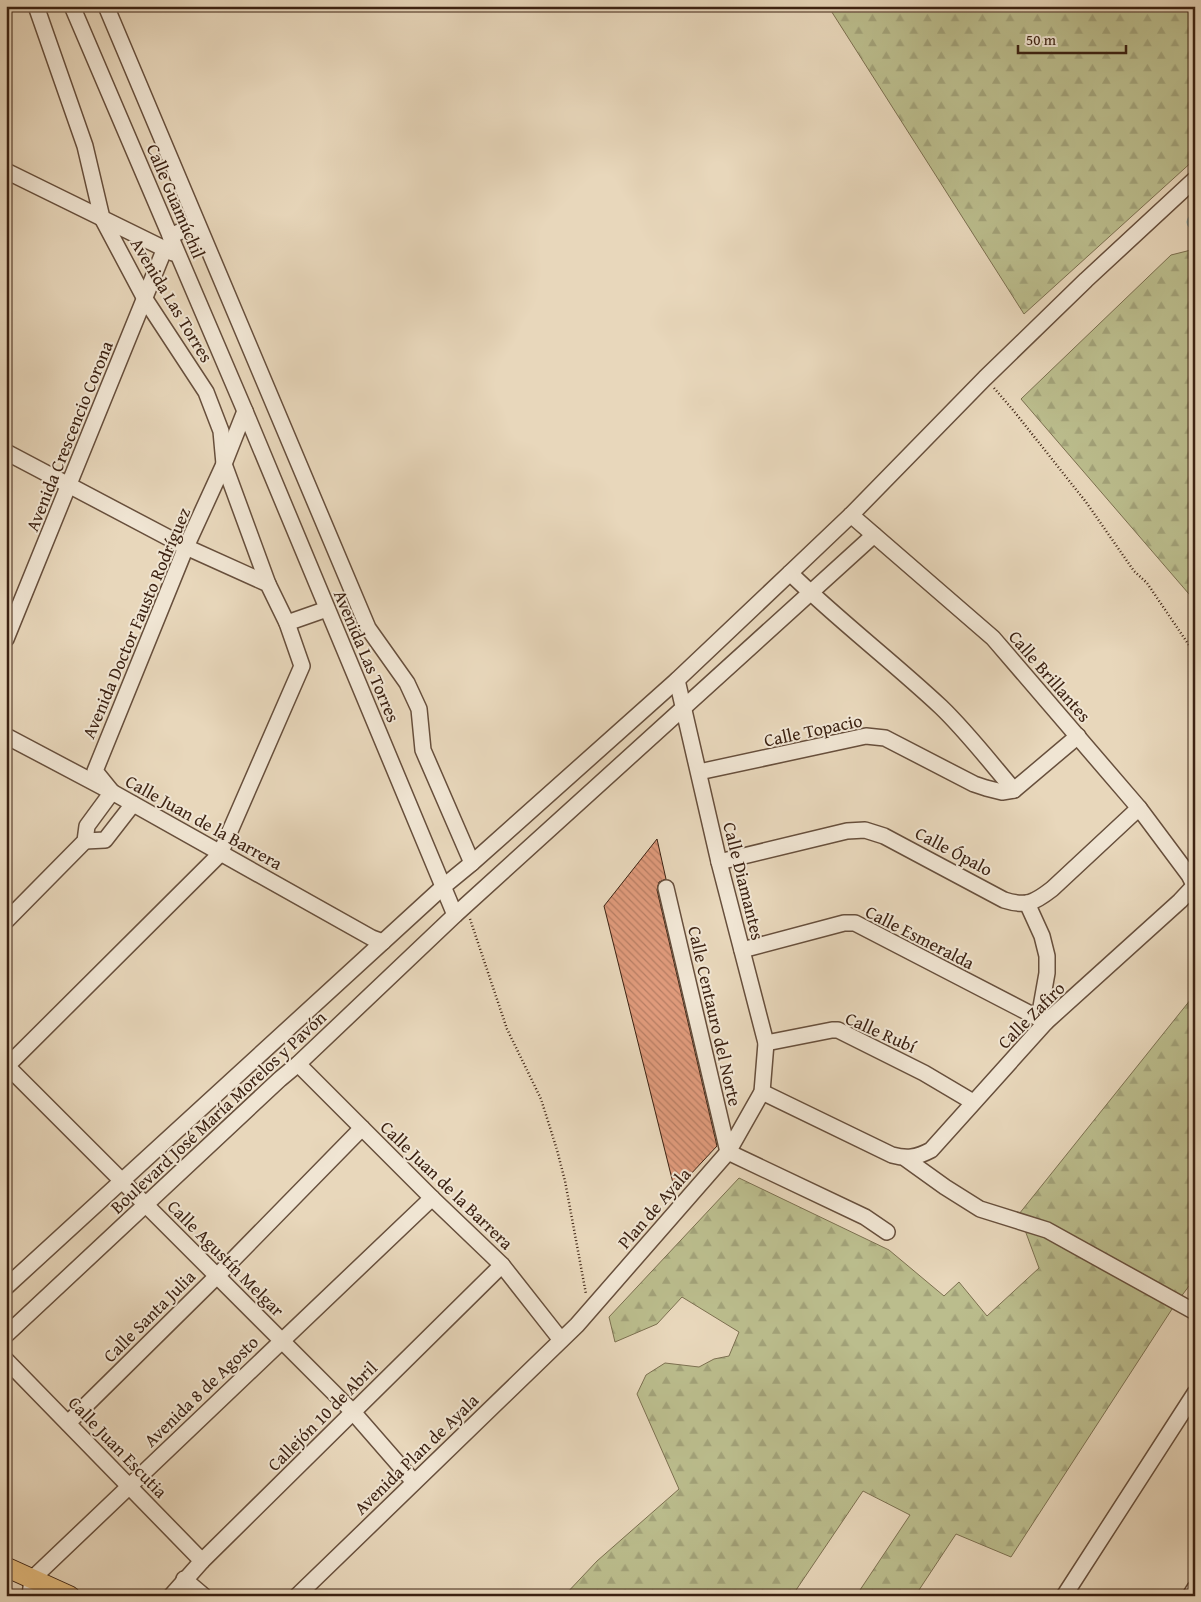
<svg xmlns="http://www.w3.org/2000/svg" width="1201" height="1602" viewBox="0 0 1201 1602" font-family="'Gentium Book Plus',serif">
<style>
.forest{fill:url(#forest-firs);stroke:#7c7050}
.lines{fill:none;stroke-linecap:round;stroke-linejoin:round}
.canal{stroke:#98b8b6;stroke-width:15}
.building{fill:url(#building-back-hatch);stroke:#3c2212}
.minor-casing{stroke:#674f3c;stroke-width:18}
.major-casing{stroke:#3c2212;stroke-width:21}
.path{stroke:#3c2212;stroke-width:2.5;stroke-dasharray:1 2.5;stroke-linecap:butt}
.minor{stroke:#f0e5d3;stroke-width:15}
.major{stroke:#e4bc7e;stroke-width:19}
.labels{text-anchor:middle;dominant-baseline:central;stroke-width:4;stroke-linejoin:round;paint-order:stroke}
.street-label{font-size:18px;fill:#3c2212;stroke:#f0e5d3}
</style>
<defs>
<pattern id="forest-firs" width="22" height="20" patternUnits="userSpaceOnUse" patternTransform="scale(1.25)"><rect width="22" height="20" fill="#bbbd8d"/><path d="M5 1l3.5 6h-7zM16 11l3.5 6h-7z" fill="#a2a279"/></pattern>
<pattern id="building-back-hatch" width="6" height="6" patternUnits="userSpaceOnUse" patternTransform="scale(1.25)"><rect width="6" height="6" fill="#df9a7b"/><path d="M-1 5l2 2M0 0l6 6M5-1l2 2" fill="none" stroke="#b67d63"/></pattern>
</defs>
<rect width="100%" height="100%" fill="#e8d7bb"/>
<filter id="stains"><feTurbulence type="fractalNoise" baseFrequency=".004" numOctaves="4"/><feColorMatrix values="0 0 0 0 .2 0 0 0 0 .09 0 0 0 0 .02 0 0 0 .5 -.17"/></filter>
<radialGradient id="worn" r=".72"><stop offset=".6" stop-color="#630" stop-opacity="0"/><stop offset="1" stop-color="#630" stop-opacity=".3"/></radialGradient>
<!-- forest -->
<g class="forest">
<polygon points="828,6 1195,6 1195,159 1024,314"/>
<polygon points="1195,249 1195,601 1021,399 1171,255"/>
<polygon points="1195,994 1195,1278 1174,1306 1011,1557 956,1534 915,1596 856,1596 910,1515 863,1491 792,1596 564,1596 597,1561 679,1489 637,1394 646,1375 665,1363 699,1367 714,1359 729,1356 739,1332 682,1297 657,1324 615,1342 609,1317 739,1178 889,1250 944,1296 959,1282 987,1316 1039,1268 1019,1214"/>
</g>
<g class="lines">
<!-- canal -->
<polyline class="canal" points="1194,222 1195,221"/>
</g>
<!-- building -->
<polygon class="building" points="657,839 666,879 659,882 657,890 717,1146 675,1191 604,906"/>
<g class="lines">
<defs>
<g id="minor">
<polyline points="36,6 85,146 102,218 145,299 206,392 221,431 224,464 268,584"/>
<polyline points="72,6 245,411 455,915"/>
<polyline points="106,6 368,628 407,683 419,709 423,750 472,863"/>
<polyline points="6,171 173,253"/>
<polyline points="170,236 197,224"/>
<polyline points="6,452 186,547 268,584 287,623 302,666 220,854 6,1067"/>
<polyline points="851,515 993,638 1139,808 1189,875 1194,885"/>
<path d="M790,573C838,620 892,661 941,707C967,732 990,762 1014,790"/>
<polyline points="287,623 327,609"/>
<polyline points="6,639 165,248"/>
<polyline points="6,736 112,792 372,938 383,942"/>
<polyline points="699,772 866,736 885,738 974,784 986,788 1002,792 1014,790 1078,736"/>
<polyline points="85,841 105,840 133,804"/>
<path d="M719,862L847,831L865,830L884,836L1004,900C1026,907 1034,903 1052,889L1139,808"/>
<polyline points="666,888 728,1152 865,1217 887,1232"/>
<polyline points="1027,903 1042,936 1047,956 1047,973 1039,1018"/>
<polyline points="6,921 85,841 87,826 112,792 95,771 186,547 224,464 245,411"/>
<polyline points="742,950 844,923 855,923 1046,1022"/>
<polyline points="766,1043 832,1030 838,1030 924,1073 973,1102"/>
<polyline points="298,1064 432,1198 502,1265 561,1340"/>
<polyline points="6,1065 353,1412 414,1482"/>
<path d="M762,1092L892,1155C907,1159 916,1158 931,1150L1046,1022L1180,901L1195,885"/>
<polyline points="906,1159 945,1187 980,1209 1047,1230 1195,1312"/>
<polyline points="6,1287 444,886 472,863 677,680 790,573 851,515 985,378 1086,280 1195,179"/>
<polyline points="6,1335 280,1079 298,1064 455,915 874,535"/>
<polyline points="6,1360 202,1561"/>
<polyline points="68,1423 217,1276 362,1128"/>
<polyline points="184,1579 204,1596"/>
<polyline points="30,1596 32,1579 432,1198"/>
<polyline points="171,1596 202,1561 502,1265"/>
<polyline points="297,1596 577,1325 728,1152 762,1092 766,1043 719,862 677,680"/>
<polyline points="1064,1596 1195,1393"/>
<polyline points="1190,1596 1195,1588"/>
</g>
<polyline id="major" points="6,1567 70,1596"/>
</defs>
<!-- minor casing -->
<use href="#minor" class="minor-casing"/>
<!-- major casing -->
<use href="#major" class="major-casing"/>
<!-- path -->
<g class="path">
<polyline points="994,388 1013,410 1086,502 1134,571 1147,583 1195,654"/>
<polyline points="470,919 507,1029 541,1099 557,1150 565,1181 586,1294"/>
</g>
<!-- minor -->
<use href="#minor" class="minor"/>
<!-- major -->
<use href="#major" class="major"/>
</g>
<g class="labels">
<!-- street labels -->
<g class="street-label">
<text transform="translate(176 201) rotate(67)">Calle Guamúchil</text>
<text transform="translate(172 300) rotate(59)">Avenida Las Torres</text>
<text transform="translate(69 436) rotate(-68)">Avenida Crescencio Corona</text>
<text transform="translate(136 623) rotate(-67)">Avenida Doctor Fausto Rodríguez</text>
<text transform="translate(367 656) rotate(67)">Avenida Las Torres</text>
<text transform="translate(1050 676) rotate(49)">Calle Brillantes</text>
<text transform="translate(813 730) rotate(-12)">Calle Topacio</text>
<text transform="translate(204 822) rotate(29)">Calle Juan de la Barrera</text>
<text transform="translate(954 851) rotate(28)">Calle Ópalo</text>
<text transform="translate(744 881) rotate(76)">Calle Diamantes</text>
<text transform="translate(920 937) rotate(27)">Calle Esmeralda</text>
<text transform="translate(1031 1015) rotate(-45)">Calle Zafiro</text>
<text transform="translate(715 1016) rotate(77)">Calle Centauro del Norte</text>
<text transform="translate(881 1032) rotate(24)">Calle Rubí</text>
<text transform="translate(218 1112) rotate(-43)">Boulevard José María Morelos y Pavón</text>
<text transform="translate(447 1185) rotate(44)">Calle Juan de la Barrera</text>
<text transform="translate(654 1208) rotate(-49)">Plan de Ayala</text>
<text transform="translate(226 1258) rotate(45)">Calle Agustín Melgar</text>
<text transform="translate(149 1316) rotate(-45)">Calle Santa Julia</text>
<text transform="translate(201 1391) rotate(-44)">Avenida 8 de Agosto</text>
<text transform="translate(322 1416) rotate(-45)">Callejón 10 de Abril</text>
<text transform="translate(118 1447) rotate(46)">Calle Juan Escutia</text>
<text transform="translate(416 1454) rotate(-44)">Avenida Plan de Ayala</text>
</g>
</g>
<!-- margin -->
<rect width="1201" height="1602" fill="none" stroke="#e8d7bb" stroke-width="25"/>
<rect x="8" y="8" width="1186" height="1587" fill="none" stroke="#3c2212" stroke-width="2.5"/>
<rect x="12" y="12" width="1176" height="1577" fill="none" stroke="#3c2212"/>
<!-- scale -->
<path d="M1018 45v8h108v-8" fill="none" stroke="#3c2212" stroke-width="2.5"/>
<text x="1026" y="45" font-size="15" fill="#3c2212" stroke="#f0e5d3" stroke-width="4" paint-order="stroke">50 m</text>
<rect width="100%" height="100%" filter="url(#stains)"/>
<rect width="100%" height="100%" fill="url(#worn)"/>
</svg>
